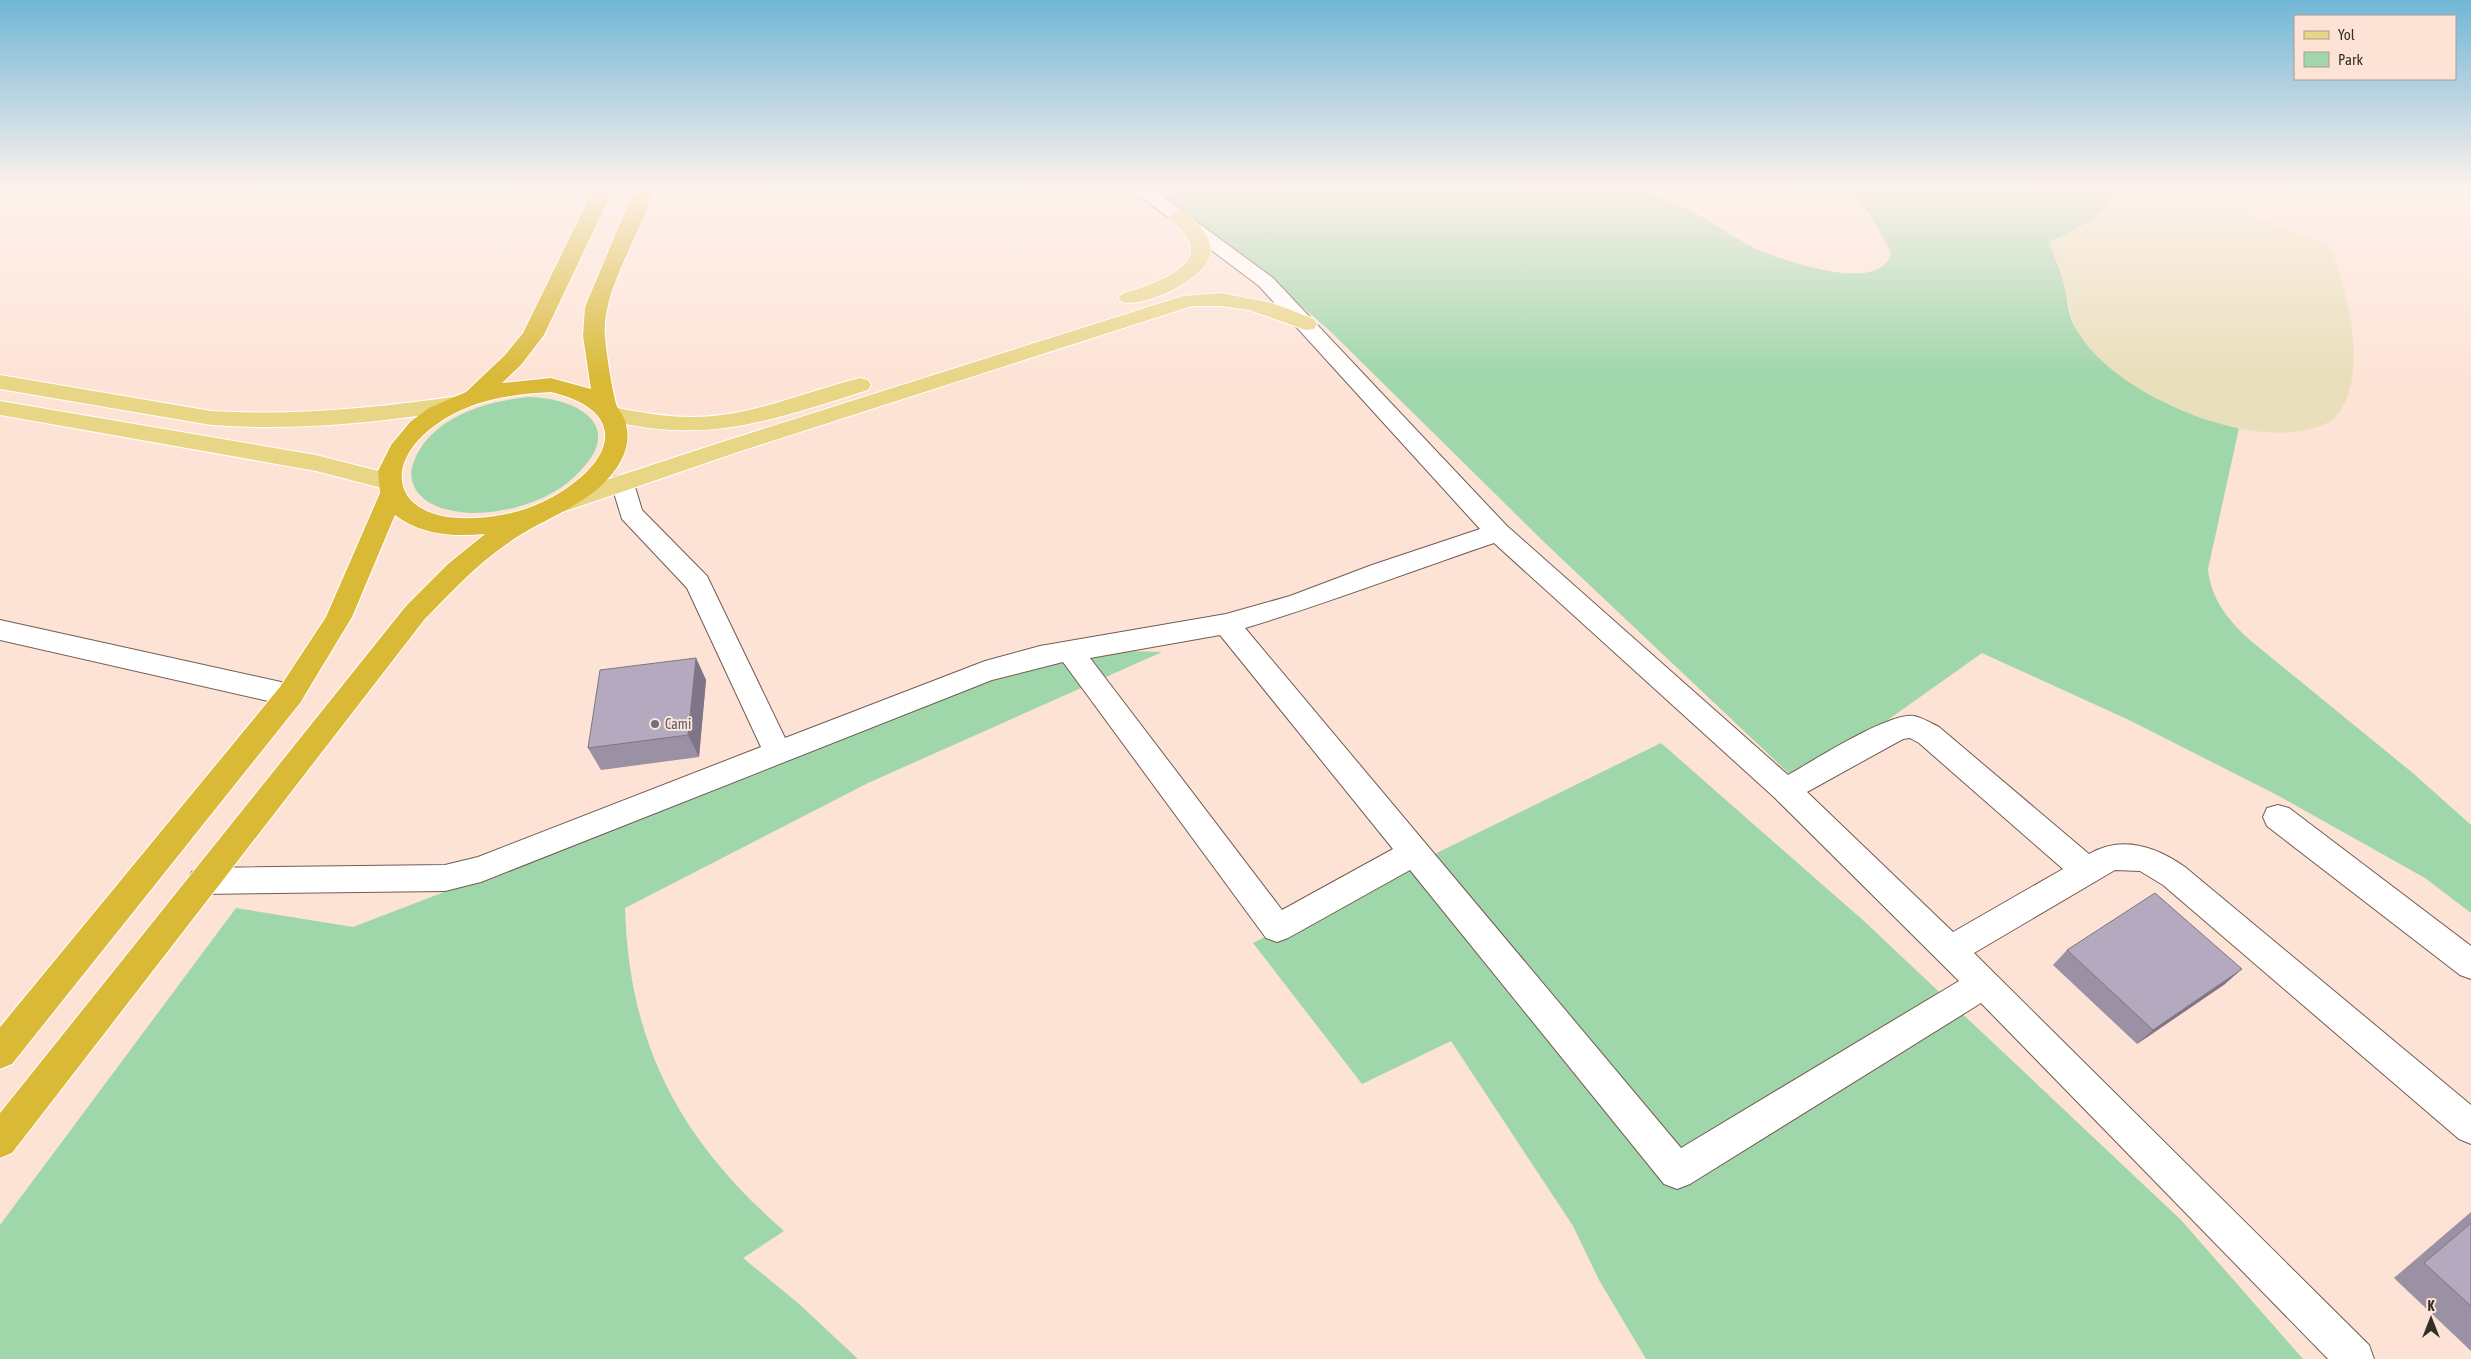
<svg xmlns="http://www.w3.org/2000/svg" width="2471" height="1359" viewBox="0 0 2471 1359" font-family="'Asap Condensed',sans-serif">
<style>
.green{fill:#9fd6aa}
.sand{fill:#e9dfba}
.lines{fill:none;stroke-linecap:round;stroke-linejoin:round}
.minor-casing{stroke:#725c52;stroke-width:2}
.major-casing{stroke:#fff;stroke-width:2}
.highway-casing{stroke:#fff;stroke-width:2}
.minor{fill:#fff;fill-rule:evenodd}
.major{fill:#e8d586;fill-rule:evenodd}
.highway{fill:#d9b936;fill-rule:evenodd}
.wall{fill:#9b91a4}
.shaded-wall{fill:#7e7686}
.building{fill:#b4a9bf;stroke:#7e7686}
.worship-dot{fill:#6b7280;stroke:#fde3d6;stroke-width:2}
.labels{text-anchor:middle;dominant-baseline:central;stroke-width:4;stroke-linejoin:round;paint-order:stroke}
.worship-label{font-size:14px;fill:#5b616d;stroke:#fde3d6;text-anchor:start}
</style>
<rect width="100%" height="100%" fill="#fde3d6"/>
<!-- green -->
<g class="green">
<path d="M1153,188H1642C1668,199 1693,211 1717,226C1732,235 1745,244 1761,251C1786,261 1881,295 1891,253L1872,218L1849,188H2118C2106,216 2077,230 2049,242C2054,257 2063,273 2065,289C2068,303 2068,316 2076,329C2112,385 2178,411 2239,428L2208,569C2211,600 2229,621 2251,641L2414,774L2471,825V913L2425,878L2277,795L2129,720L1982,653L1799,783L1544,542L1330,331L1261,271Z"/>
<path d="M528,397C571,397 626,422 582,469C556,499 511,513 472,513C454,512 433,509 420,495C412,487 409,474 413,464C428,418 486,401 528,397Z"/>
<path d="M1127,651L1162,652L868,783L625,908C629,1046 681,1141 784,1231L743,1258L798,1303L858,1359H0V1225L236,908L353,927L684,800L980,674Z"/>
<polygon points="1661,743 1865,922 2181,1220 2303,1359 1646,1359 1599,1280 1573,1226 1451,1041 1362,1084 1253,943"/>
</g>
<!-- sand -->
<path class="sand" d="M2118,188H2175L2330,245C2346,290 2370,371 2338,414C2330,424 2316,428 2305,430C2238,445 2123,395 2084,341C2072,324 2069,308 2065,289C2062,273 2054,257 2049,242C2077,231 2106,216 2118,188Z"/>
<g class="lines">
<defs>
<g id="minor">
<path d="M1129,188H1151L1273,278L1507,526L1788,775C1813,761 1889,712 1914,716C1923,718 1931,723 1939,727L2089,854C2122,835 2155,846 2185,867L2471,1105V1144L2459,1139L2163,885L2140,871L2115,870L1974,953L2369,1345L2374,1359H2328L1981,1003L1690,1184L1677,1189L1664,1184L1410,870L1288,938L1277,942L1266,938L1063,662L992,680L481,882L445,891L203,894L192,890L188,881L192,872L203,868L445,865L478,857L761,747L687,588L622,519L611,483L614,477L623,475L632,477L642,510L707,576L785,738L985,661L1040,646L1226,614L1290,596L1372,565L1480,529L1259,286ZM1494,543L1775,798L1959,981L1681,1148L1245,628C1329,603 1411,571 1494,543ZM1220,635L1393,849L1282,910L1090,658ZM1910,738L1919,743L2063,869L1953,932L1807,792L1903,739Z"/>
<polygon points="0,620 290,684 300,687 304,695 300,703 290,706 0,640"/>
<polygon points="2278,805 2289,808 2471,946 2471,979 2460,975 2267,826 2263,817 2267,808"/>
</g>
<g id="major">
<path d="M1179,211C1189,214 1196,222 1203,230C1209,239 1213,249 1209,259C1200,281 1144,308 1122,302L1118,298L1122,294C1140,288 1192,273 1191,249C1190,235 1176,227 1169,217L1172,213Z"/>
<polygon points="1221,293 1272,303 1314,319 1317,324 1314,329 1306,330 1249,310 1221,306 1192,306 741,451 566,511 557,513 548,511 545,505 548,499 725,441 1183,296"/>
<path d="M0,375L211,411C295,416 376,408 459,396L467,398L470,403L467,408L459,410C376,423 295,431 211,425L0,389Z"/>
<path d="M860,378L868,380L871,385L868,390C772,420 706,446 604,419L600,414L604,409L612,407C639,412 665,417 692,417C750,417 804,392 860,378Z"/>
<polygon points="0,401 316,455 398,476 401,482 398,488 389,490 316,471 0,415"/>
</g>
<path id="highway" d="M594,188H614L544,335L521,365L502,383L551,378L591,389L583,336L585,307L635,188H654C642,234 601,289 605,337C607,358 611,383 616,404C617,408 621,412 623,416C631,434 628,450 618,466C592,505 547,516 511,541C478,563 451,592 424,620L12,1153L0,1158V1113L406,606L448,564L485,534C454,537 421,535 395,515L352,617L300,703L12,1064L0,1069V1027L280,687L326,617L380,493L378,471L391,445L410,422L429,408L466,392L505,355L523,333ZM551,392C622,409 620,453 564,490C537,508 506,517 474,518C389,522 378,459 446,418C478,399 514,394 551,392Z"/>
</defs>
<!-- minor casing -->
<use href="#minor" class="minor-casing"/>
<!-- major casing -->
<use href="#major" class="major-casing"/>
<!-- highway casing -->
<use href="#highway" class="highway-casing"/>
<!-- minor -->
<use href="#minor" class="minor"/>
<!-- major -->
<use href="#major" class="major"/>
<!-- highway -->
<use href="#highway" class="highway"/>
</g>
<!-- wall -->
<g class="wall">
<polygon points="696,658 706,680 699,757 601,770 588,748"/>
<polygon points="2067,950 2225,984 2137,1044 2053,965"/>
<polygon points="2471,1212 2471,1351 2394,1278"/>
</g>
<!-- shaded-wall -->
<g class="shaded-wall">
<polygon points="696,658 706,680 699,757 688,735"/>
<polygon points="2242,969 2225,984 2137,1044 2153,1030"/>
</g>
<!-- building -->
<g class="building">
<polygon points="696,658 688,735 588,748 600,670"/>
<polygon points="2155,893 2242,969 2153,1030 2067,950"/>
<polygon points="2471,1223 2471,1306 2424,1263"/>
</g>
<!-- sky -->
<linearGradient id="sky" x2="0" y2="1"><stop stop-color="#71b6d6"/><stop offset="0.5" stop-color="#fef2ed"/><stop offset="1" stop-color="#fef2ed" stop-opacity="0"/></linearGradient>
<rect width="2471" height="378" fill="url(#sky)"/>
<!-- markers -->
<circle class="worship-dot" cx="655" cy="724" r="5"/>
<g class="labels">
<!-- worship labels -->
<g class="worship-label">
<text x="665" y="724">Cami</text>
</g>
</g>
<!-- legend -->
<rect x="2294" y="15" width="162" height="65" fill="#fde3d6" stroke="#ae9b91"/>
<rect x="2304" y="31" width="25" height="8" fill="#e8d586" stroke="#ae9b91"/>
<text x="2338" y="40" font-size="15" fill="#382e29">Yol</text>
<rect x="2304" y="52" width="25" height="15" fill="#9fd6aa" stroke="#ae9b91"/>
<text x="2338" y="65" font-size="15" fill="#382e29">Park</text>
<!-- north arrow -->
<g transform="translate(2431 1319)" stroke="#fde3d6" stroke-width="4" paint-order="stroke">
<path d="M0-4L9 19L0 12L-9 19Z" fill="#382e29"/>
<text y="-8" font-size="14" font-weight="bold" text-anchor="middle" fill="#382e29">K</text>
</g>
</svg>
